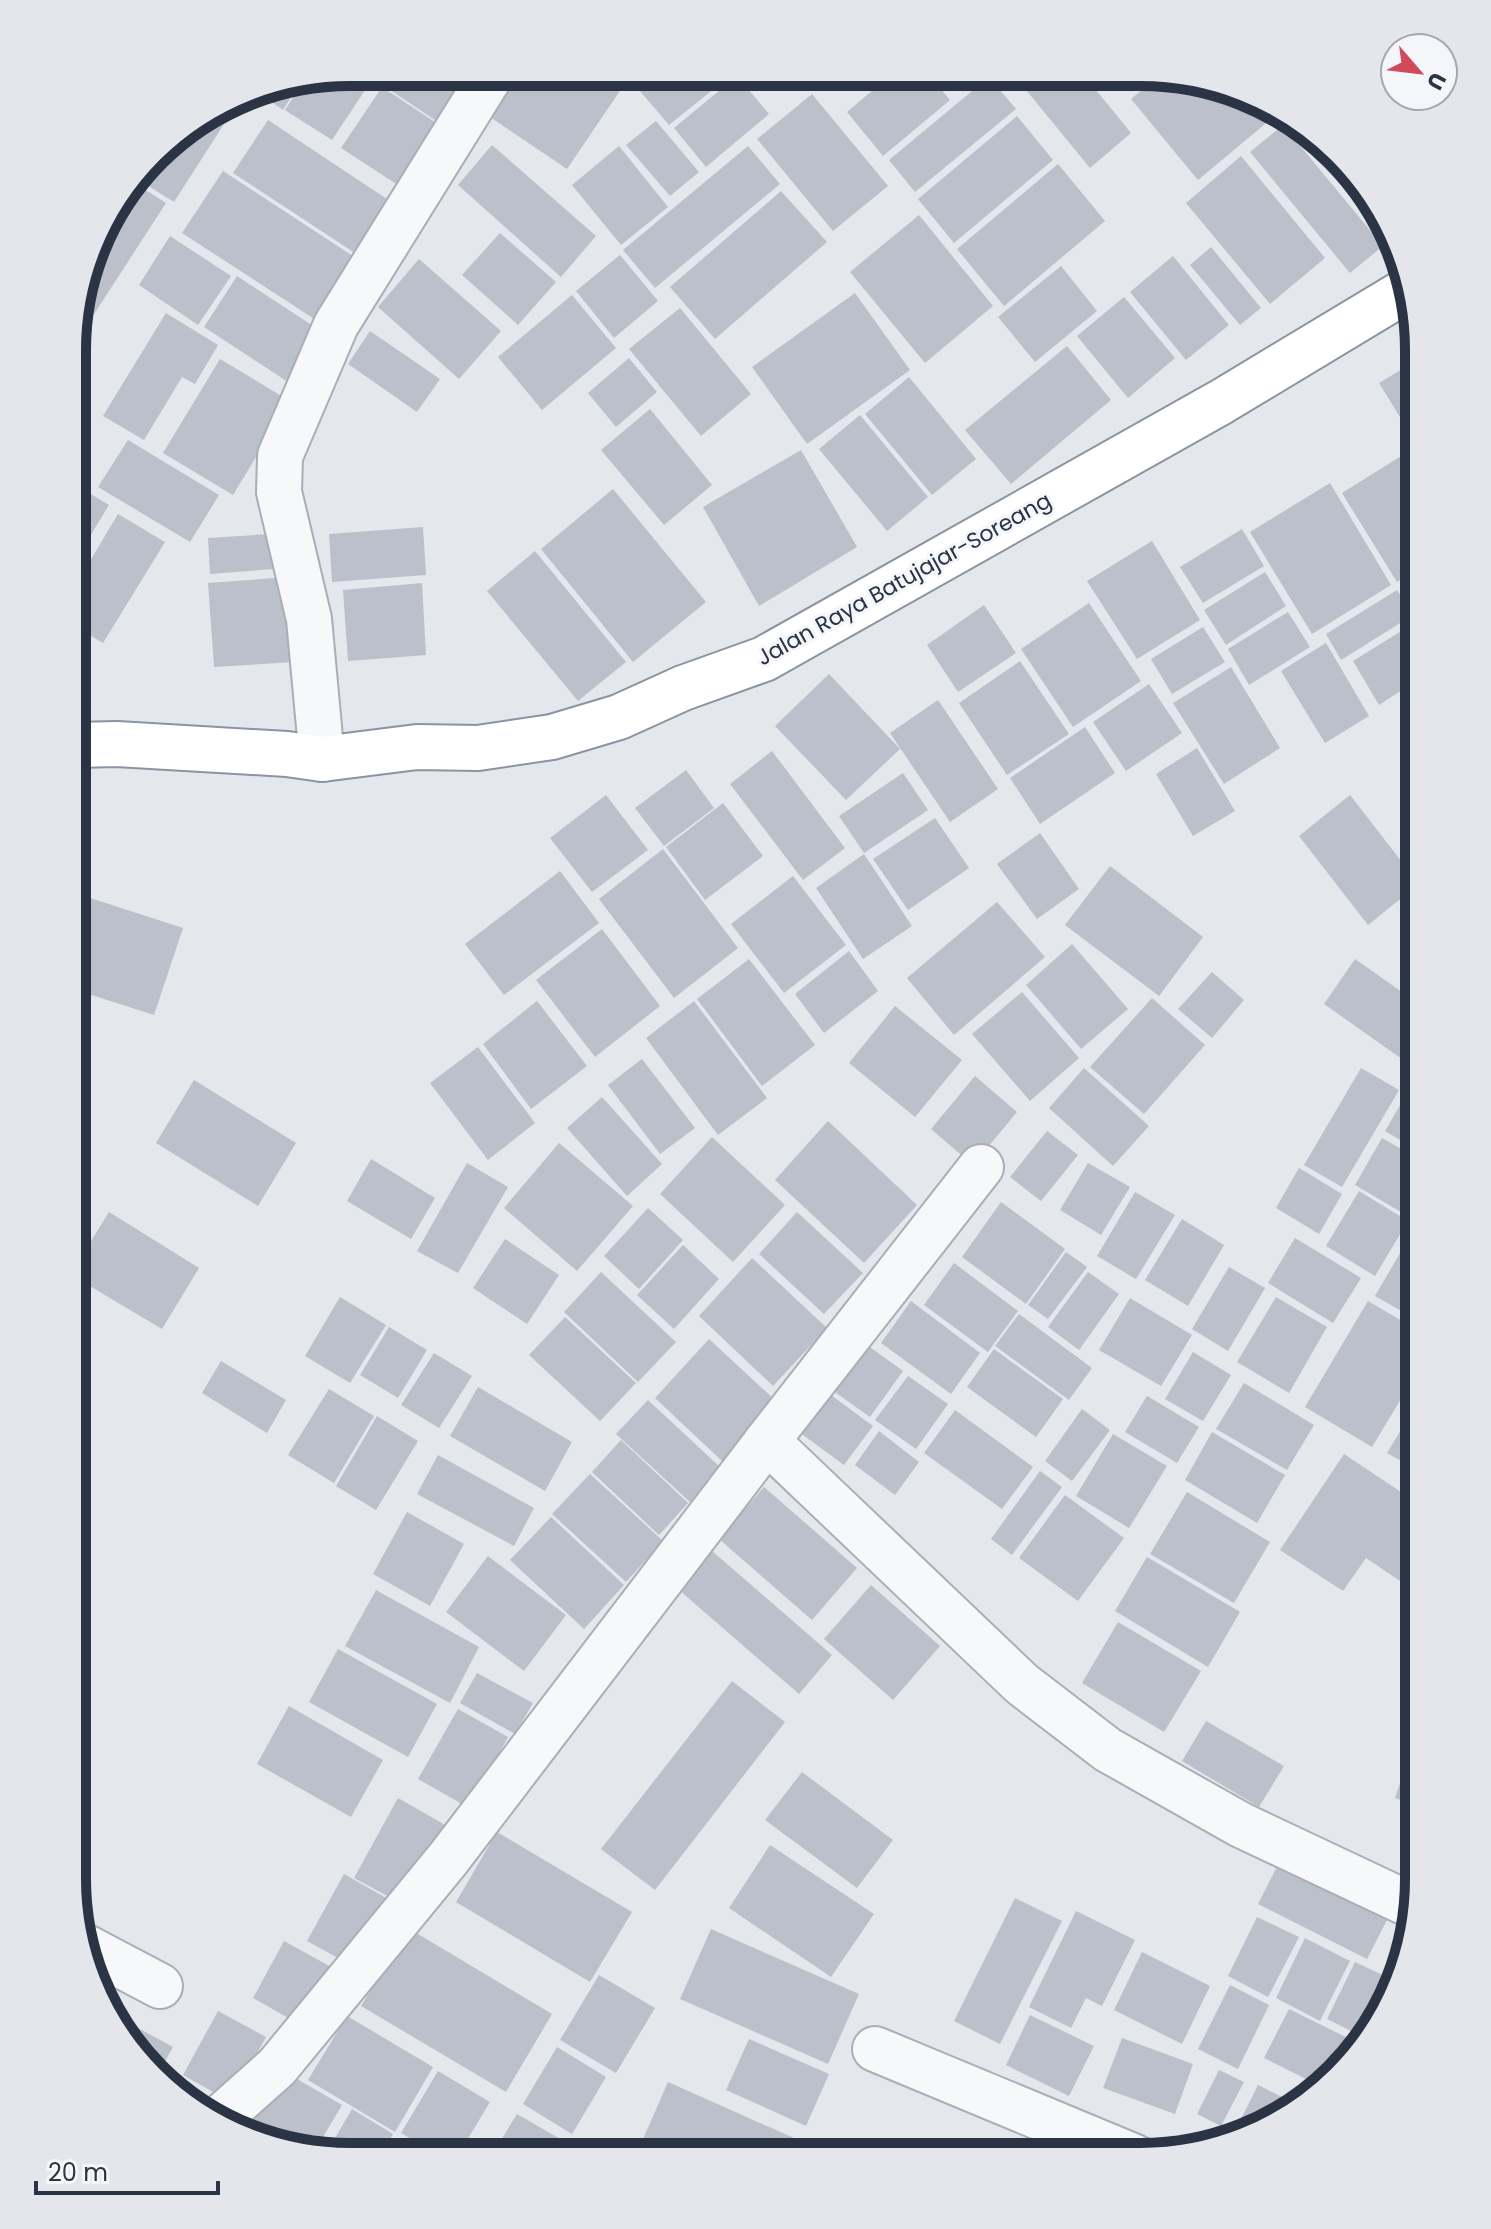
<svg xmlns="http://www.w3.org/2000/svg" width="1491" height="2229" viewBox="0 0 1491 2229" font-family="Poppins,sans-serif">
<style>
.building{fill:#bbc0ca}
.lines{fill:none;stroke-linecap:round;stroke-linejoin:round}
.minor-casing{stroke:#a9aeb7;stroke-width:48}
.trunk-casing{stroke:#8b94a3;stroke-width:48}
.minor{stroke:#f7f8fa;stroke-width:44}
.trunk{stroke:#fff;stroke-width:44}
.labels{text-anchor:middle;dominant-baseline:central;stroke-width:6;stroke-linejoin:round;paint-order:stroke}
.street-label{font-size:22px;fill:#2b3445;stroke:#f4f6f9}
.rim{fill:none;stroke:#2b3445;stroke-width:10}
</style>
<rect width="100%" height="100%" fill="#e4e7ec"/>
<!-- building -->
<g class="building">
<polygon points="350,72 377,72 332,140 285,110 305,79"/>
<polygon points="389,72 477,72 450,130 381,84"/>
<polygon points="521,73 632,73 567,169 490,117"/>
<polygon points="661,73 719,73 725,80 669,125 640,91"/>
<polygon points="826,73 855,73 837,88"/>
<polygon points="892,74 928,74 950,100 883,156 847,112"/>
<polygon points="944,74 978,74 958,91"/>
<polygon points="1013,74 1083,74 1131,133 1090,168"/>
<polygon points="1161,74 1178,74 1276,115 1198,180 1131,99"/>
<polygon points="737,76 769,114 706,167 674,128"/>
<polygon points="989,77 1016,109 915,192 889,160"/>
<polygon points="302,80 283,110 254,90 260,87"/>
<polygon points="382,87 444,128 404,189 341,148"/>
<polygon points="812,94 888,186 833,231 757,139"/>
<polygon points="240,99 174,202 136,178 167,141"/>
<polygon points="1017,116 1053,160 954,243 918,199"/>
<polygon points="268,120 405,211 370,263 233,173"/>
<polygon points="656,121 699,172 670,196 626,145"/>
<polygon points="1283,125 1383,246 1350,273 1250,152"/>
<polygon points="492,145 596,236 561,277 458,185"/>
<polygon points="619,146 668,207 621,245 572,185"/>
<polygon points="748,146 780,184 655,288 623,250"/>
<polygon points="1241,156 1325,258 1270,304 1186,203"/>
<polygon points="1058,164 1105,221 1004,306 957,249"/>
<polygon points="223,171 362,262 322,324 182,233"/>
<polygon points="133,182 166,203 74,345 74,313 109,211"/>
<polygon points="781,191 827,242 715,339 670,287"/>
<polygon points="919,215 993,306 925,363 850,272"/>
<polygon points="500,233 556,282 518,325 462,275"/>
<polygon points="170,236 231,276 198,325 139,285"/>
<polygon points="1211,247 1261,308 1240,325 1190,265"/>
<polygon points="620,255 658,301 614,338 576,291"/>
<polygon points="1173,256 1229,325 1186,360 1130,292"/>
<polygon points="419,259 501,331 459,379 378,307"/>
<polygon points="1061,266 1097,311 1035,362 998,317"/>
<polygon points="237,276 327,335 294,386 204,327"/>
<polygon points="855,293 910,370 807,444 752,367"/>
<polygon points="572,295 616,348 542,410 498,357"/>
<polygon points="1124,297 1175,358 1128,398 1077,336"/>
<polygon points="680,308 751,394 701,436 629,349"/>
<polygon points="166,313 218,345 195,384 182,377 144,440 103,416"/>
<polygon points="370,331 440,379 417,412 348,364"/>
<polygon points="1067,346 1111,400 1011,484 965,430"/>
<polygon points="629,358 657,392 616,427 588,393"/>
<polygon points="220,359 290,401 233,495 163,453"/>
<polygon points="1419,359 1419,448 1379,383"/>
<polygon points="909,377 976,459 932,495 865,414"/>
<polygon points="650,409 712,485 664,525 601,450"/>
<polygon points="860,415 928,497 887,531 819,449"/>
<polygon points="128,440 219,495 190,542 98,487"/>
<polygon points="801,450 857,547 759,606 703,507"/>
<polygon points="1403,455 1419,481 1419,569 1397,582 1342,493"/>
<polygon points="1330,483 1391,585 1312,634 1250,532"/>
<polygon points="74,484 109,505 76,559 74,557"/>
<polygon points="613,489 706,602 633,662 541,549"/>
<polygon points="118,514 165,542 103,643 74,626 74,588"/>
<polygon points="423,527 426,575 332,582 329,534"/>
<polygon points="1242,529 1264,566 1203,603 1180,567"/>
<polygon points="285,533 288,568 210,574 208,538"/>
<polygon points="1152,541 1200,620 1137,659 1087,581"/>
<polygon points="535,551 626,662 578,701 487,591"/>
<polygon points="1265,572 1286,606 1226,645 1204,610"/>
<polygon points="288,577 294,662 214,667 208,583"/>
<polygon points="422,583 426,655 348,661 343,590"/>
<polygon points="1397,590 1413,615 1341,660 1326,634"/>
<polygon points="1089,603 1141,681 1073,727 1021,649"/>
<polygon points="984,605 1016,653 958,692 927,645"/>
<polygon points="1288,612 1310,647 1249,685 1228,649"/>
<polygon points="1416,622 1419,626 1419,679 1379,705 1353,661"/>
<polygon points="1203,627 1225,662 1172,694 1151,659"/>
<polygon points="1326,643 1369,716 1325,743 1281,671"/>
<polygon points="1020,661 1069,734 1007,775 959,703"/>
<polygon points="1231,667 1280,748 1224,784 1173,703"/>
<polygon points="829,674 900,749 846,800 775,726"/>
<polygon points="1149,684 1182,733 1126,771 1093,722"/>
<polygon points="938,700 998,789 950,822 890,733"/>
<polygon points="1085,727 1115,773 1040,824 1010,778"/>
<polygon points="1197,748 1235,811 1193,836 1156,774"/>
<polygon points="772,751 845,848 803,880 730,784"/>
<polygon points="686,770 714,808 664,846 635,808"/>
<polygon points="903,773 928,810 864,853 839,816"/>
<polygon points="606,795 648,850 592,892 550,838"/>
<polygon points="1350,795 1419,884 1368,925 1299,836"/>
<polygon points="723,803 763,856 705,900 666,847"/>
<polygon points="935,818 969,868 908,910 873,859"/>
<polygon points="1040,833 1079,889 1037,919 997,864"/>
<polygon points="663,849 738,948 674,998 599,899"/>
<polygon points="864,854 912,926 863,959 816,888"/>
<polygon points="1110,866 1203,937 1159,996 1065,925"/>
<polygon points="560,871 599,923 504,995 465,944"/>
<polygon points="793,876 846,945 784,993 731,924"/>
<polygon points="87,897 183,928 154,1015 73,989 73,939"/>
<polygon points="997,902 1045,957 954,1035 907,978"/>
<polygon points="602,929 660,1006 595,1057 536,980"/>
<polygon points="1072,944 1128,1009 1081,1049 1026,985"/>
<polygon points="849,951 878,991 824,1033 795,994"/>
<polygon points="1419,953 1419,987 1402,972"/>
<polygon points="749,959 815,1045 762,1086 697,999"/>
<polygon points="1355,959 1419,1004 1419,1051 1409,1064 1324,1004"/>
<polygon points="1212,972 1244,1000 1212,1038 1178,1009"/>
<polygon points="1022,992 1079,1058 1030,1101 972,1034"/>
<polygon points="1152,998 1205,1045 1144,1114 1090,1067"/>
<polygon points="537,1001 587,1066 531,1109 483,1044"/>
<polygon points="694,1001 767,1098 718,1135 646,1038"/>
<polygon points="895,1006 962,1060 915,1117 849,1063"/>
<polygon points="478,1047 535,1123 488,1160 430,1083"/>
<polygon points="642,1059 695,1128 660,1154 608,1085"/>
<polygon points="1084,1068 1149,1126 1113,1166 1049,1108"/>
<polygon points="1361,1068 1399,1090 1342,1187 1304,1165"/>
<polygon points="975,1076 1017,1112 973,1165 931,1129"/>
<polygon points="1416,1078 1419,1080 1419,1151 1385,1131"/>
<polygon points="194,1080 296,1143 258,1206 156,1143"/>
<polygon points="602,1097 662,1164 627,1196 567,1128"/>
<polygon points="828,1121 917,1205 864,1263 775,1180"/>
<polygon points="1047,1131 1078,1155 1041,1201 1010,1177"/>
<polygon points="712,1137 785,1205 733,1262 660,1194"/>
<polygon points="1382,1138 1419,1159 1419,1210 1413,1219 1355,1185"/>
<polygon points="559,1143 633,1206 577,1271 504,1208"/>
<polygon points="371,1159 435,1198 411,1239 347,1201"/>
<polygon points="467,1163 508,1187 458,1273 417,1251"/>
<polygon points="1088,1163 1130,1187 1101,1235 1060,1210"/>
<polygon points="1299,1168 1342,1194 1319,1234 1276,1208"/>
<polygon points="1359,1191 1408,1221 1375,1276 1326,1246"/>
<polygon points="1135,1192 1175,1215 1136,1279 1097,1256"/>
<polygon points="1001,1202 1065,1249 1026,1304 962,1257"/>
<polygon points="648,1208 683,1240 639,1289 604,1256"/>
<polygon points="109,1212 199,1268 162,1329 73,1276 73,1270"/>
<polygon points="797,1212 863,1273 824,1314 759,1254"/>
<polygon points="1182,1219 1224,1245 1188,1306 1145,1280"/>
<polygon points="1295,1238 1361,1278 1333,1323 1268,1283"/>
<polygon points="505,1239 559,1275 527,1324 473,1288"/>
<polygon points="1406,1243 1419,1250 1419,1321 1375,1296"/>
<polygon points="683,1245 719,1279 674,1329 637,1295"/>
<polygon points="1066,1252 1087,1267 1048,1319 1028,1305"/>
<polygon points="752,1258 827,1328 773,1386 699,1316"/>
<polygon points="954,1263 1018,1311 988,1352 924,1305"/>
<polygon points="1229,1267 1265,1288 1228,1351 1192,1329"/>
<polygon points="601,1272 676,1342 638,1382 564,1312"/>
<polygon points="1088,1272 1119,1294 1079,1350 1048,1327"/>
<polygon points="340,1297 386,1325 350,1383 305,1356"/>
<polygon points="1276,1297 1327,1327 1289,1393 1237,1362"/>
<polygon points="1130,1298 1192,1335 1161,1386 1099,1350"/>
<polygon points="911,1301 980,1353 951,1394 881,1343"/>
<polygon points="1368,1301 1419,1331 1419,1369 1372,1447 1305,1407"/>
<polygon points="1019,1314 1092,1368 1069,1400 995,1346"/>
<polygon points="565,1317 636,1383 600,1421 529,1355"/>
<polygon points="389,1327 427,1350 398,1398 360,1375"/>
<polygon points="709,1339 777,1402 722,1461 655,1398"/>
<polygon points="863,1342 903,1371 870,1417 829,1388"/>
<polygon points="994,1349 1063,1399 1036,1437 967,1387"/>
<polygon points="1193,1352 1231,1375 1203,1421 1165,1399"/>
<polygon points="434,1353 472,1376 439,1428 401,1405"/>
<polygon points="221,1361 286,1400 267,1433 202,1393"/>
<polygon points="908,1376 948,1404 916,1449 875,1420"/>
<polygon points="1244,1383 1314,1425 1287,1470 1216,1429"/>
<polygon points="478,1387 572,1442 545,1491 450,1436"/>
<polygon points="329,1389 374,1416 334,1483 288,1455"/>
<polygon points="824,1390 873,1426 844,1465 795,1429"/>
<polygon points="1147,1396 1199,1427 1177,1463 1125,1432"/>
<polygon points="648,1400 721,1468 690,1502 616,1434"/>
<polygon points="1419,1400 1419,1471 1387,1453"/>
<polygon points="1082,1409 1110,1430 1072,1481 1045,1461"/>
<polygon points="955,1410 1033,1467 1002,1509 924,1453"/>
<polygon points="377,1416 418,1441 376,1510 336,1486"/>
<polygon points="879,1431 919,1462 895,1495 855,1465"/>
<polygon points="1212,1432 1285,1475 1257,1523 1185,1480"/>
<polygon points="1113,1434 1167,1466 1129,1528 1076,1496"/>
<polygon points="621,1440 688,1503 659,1535 592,1472"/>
<polygon points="1344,1454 1419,1504 1418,1593 1366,1558 1343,1591 1280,1550"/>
<polygon points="438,1455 534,1508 514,1546 417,1494"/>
<polygon points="1040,1471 1062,1487 1012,1555 991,1539"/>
<polygon points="590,1474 663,1541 626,1582 552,1514"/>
<polygon points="764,1487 857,1568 812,1620 719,1539"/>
<polygon points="1187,1492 1270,1542 1234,1603 1150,1554"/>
<polygon points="1065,1495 1124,1538 1078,1601 1019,1558"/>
<polygon points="407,1512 464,1544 430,1606 373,1574"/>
<polygon points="551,1517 624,1585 584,1629 510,1560"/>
<polygon points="704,1544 832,1655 799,1694 671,1583"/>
<polygon points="488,1556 566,1615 524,1671 446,1612"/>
<polygon points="1147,1557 1240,1612 1208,1667 1115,1611"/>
<polygon points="871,1585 940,1646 893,1700 824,1639"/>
<polygon points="376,1590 479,1647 450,1703 345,1646"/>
<polygon points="1118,1622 1201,1671 1164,1732 1082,1683"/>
<polygon points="338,1649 437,1704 408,1757 309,1702"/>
<polygon points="477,1673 533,1703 515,1734 460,1703"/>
<polygon points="732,1681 785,1722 655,1890 601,1849"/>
<polygon points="289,1706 383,1760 351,1817 257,1764"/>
<polygon points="458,1709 508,1737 469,1808 418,1779"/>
<polygon points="1206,1721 1284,1766 1259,1807 1182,1761"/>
<polygon points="1416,1736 1418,1737 1418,1806 1395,1798"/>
<polygon points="802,1772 893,1840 857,1888 765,1820"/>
<polygon points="398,1798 447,1826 404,1905 354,1878"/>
<polygon points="497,1832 632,1912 590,1982 456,1902"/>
<polygon points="770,1845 874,1914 831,1977 729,1908"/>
<polygon points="1283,1855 1392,1910 1367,1959 1258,1904"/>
<polygon points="344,1874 388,1899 351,1965 307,1941"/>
<polygon points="1015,1898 1062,1921 1000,2044 954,2021"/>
<polygon points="1076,1911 1135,1940 1102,2006 1086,1998 1071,2028 1029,2007"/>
<polygon points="1257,1917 1299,1937 1268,1997 1228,1976"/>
<polygon points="408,1928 552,2014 506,2092 361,2006"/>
<polygon points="711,1929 859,1994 828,2064 680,1999"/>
<polygon points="1305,1938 1350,1961 1320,2021 1276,1998"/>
<polygon points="284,1941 335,1969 304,2027 253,1998"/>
<polygon points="1142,1952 1210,1986 1182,2044 1114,2010"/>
<polygon points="1355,1962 1391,1979 1372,2034 1367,2039 1327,2019"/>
<polygon points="599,1975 655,2008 616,2073 560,2040"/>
<polygon points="1230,1985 1269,2005 1238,2069 1198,2049"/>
<polygon points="1289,2009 1362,2045 1322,2087 1264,2058"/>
<polygon points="218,2011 266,2037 231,2102 183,2075"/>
<polygon points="1030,2015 1094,2046 1069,2096 1006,2065"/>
<polygon points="116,2016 173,2047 159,2072 141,2048"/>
<polygon points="347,2016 433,2067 395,2132 308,2080"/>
<polygon points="1122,2038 1193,2064 1175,2114 1103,2088"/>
<polygon points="749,2039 829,2074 806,2126 726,2090"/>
<polygon points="557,2047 606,2077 572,2134 523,2104"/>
<polygon points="278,2068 342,2105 313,2154 243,2125"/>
<polygon points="1219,2070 1244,2082 1221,2126 1197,2114"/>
<polygon points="438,2071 490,2102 458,2155 438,2155 401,2133"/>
<polygon points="668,2082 803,2142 797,2156 662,2156 640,2146"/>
<polygon points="1258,2085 1300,2106 1248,2136 1231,2139"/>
<polygon points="352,2109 393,2134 381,2155 325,2155"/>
<polygon points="517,2114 588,2155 492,2155"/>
<polygon points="394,2140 420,2155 385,2155"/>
</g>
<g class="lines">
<defs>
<g id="minor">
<polyline points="322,759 309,619 279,492 280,456 336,325 493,72"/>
<polyline points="767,1441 1022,1684 1108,1750 1241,1825 1415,1907"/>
<polyline points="86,1947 160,1986"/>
<polyline points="875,2049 1135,2157"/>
<polyline points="221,2117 277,2067 448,1859 767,1441 981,1167"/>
</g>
<polyline id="trunk" points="74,745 117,744 287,754 322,759 417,747 478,748 552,737 619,717 683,688 764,659 1221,402 1407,290"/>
</defs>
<!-- minor casing -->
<use href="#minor" class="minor-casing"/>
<!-- trunk casing -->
<use href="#trunk" class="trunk-casing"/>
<!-- minor -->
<use href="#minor" class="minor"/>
<!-- trunk -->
<use href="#trunk" class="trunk"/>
</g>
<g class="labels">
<!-- street labels -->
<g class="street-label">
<text transform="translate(904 579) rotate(-29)">Jalan Raya Batujajar-Soreang</text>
</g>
</g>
<!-- crop -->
<path d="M0 0H1491V2229H0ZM350 86H1141A264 264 0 0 1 1405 350V1879A264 264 0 0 1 1141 2143H350A264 264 0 0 1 86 1879V350A264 264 0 0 1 350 86Z" fill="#e4e6eb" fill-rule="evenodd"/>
<path class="rim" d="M350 86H1141A264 264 0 0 1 1405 350V1879A264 264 0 0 1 1141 2143H350A264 264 0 0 1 86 1879V350A264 264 0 0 1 350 86Z"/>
<!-- north arrow -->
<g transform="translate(1419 72) rotate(118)"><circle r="38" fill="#f4f6f9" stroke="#a4a8b1" stroke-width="2"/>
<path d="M0-6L14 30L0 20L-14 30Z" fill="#d1495b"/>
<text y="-12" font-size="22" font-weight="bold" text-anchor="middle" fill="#2b3445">U</text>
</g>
<!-- scale -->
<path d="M36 2181v12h182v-12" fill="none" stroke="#2b3445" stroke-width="4"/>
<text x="48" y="2181" font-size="24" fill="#2b3445" stroke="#f4f6f9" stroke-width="6" paint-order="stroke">20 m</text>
</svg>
